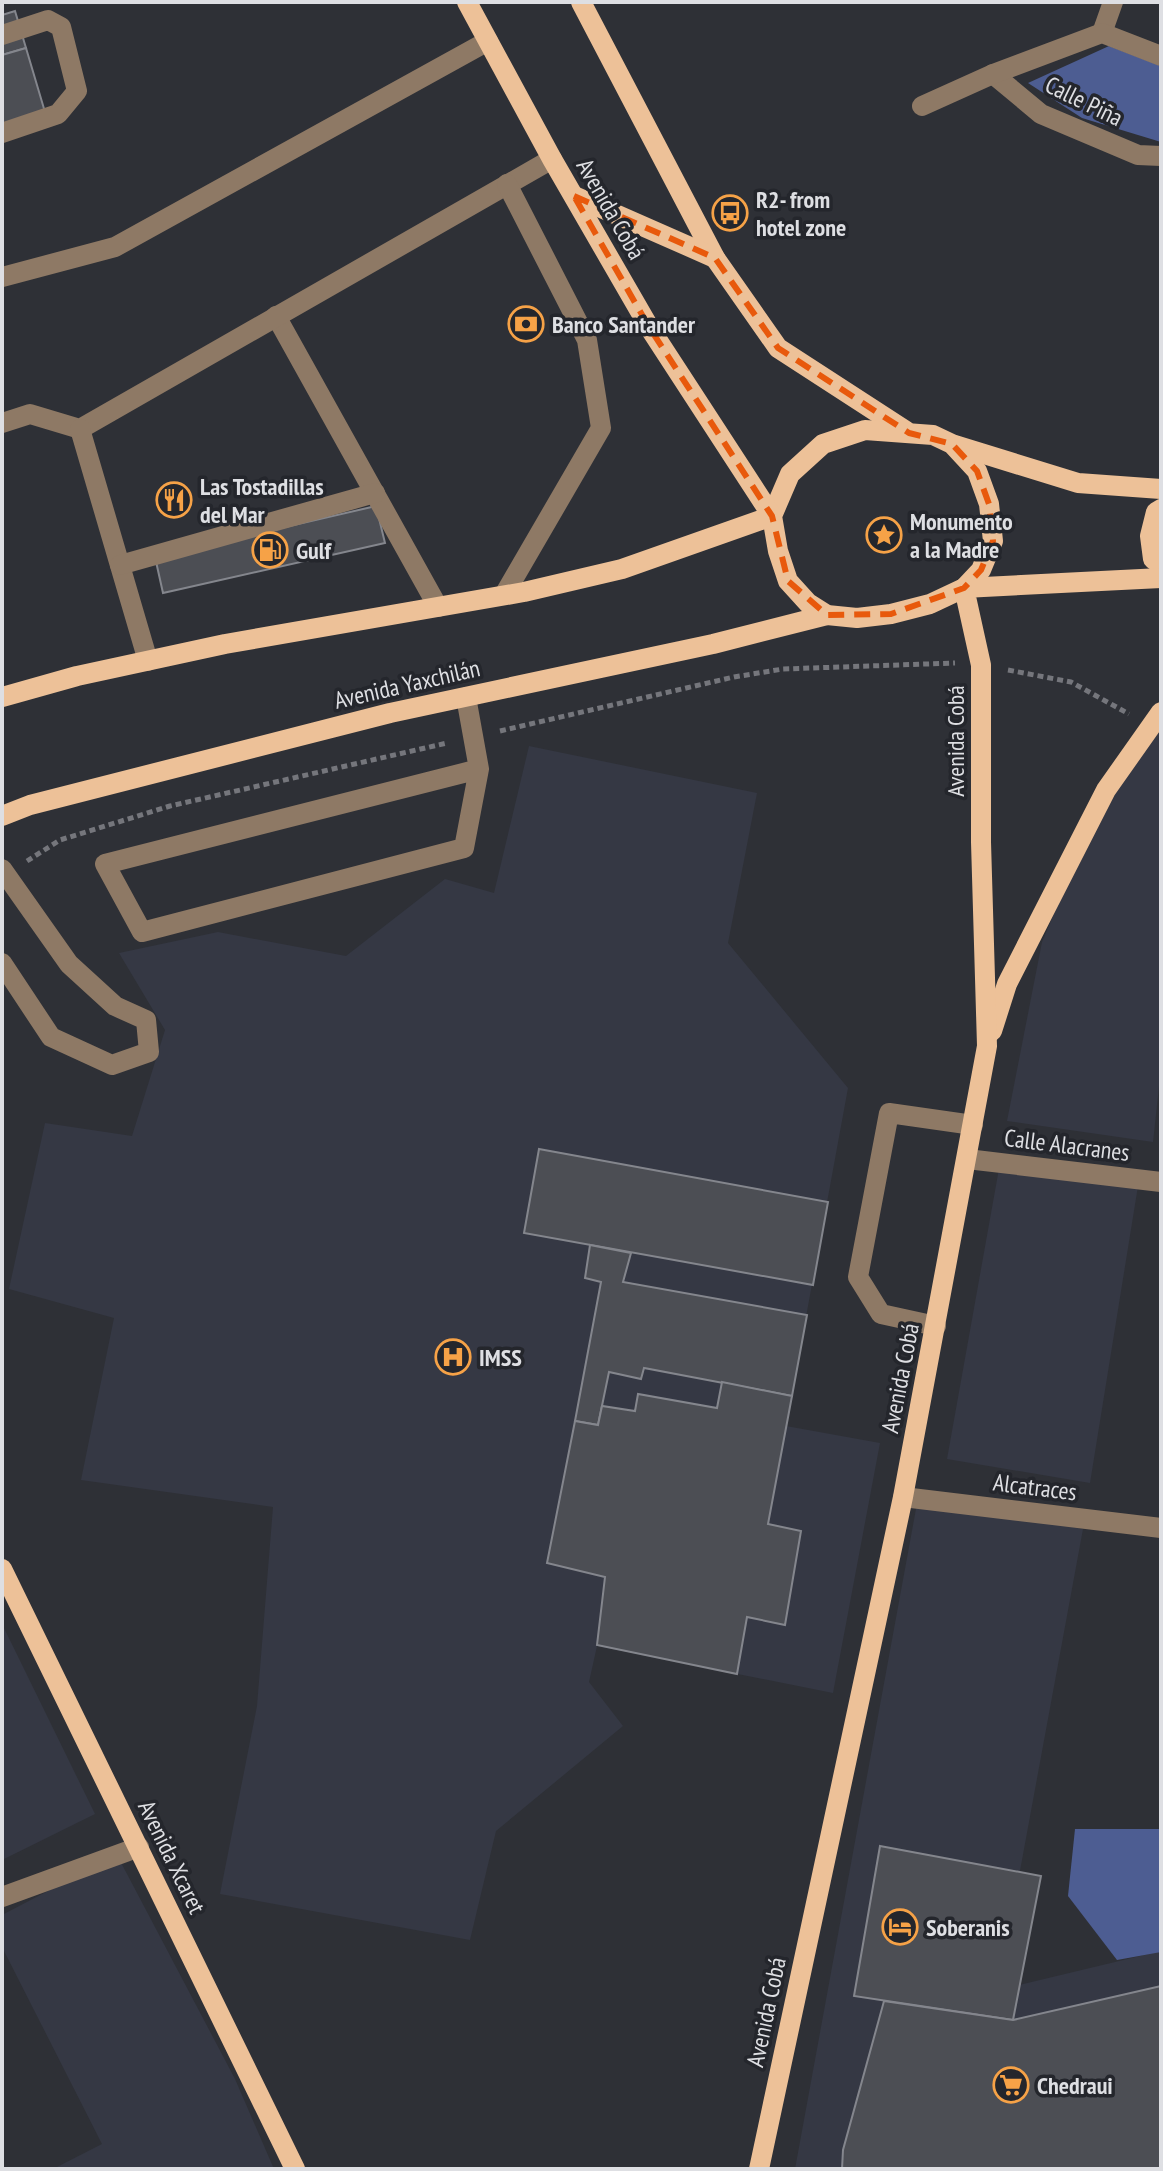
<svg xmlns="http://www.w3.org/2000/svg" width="1163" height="2171" viewBox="0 0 1163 2171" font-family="'PT Sans Narrow',sans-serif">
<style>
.built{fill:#353844}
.forest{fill:#4d5d92}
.building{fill:#4c4e54;stroke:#84868d;stroke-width:2}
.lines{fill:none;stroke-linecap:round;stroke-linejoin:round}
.path{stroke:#75767c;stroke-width:5;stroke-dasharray:6 4;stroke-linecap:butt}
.minor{stroke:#8e7965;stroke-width:20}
.major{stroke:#edc198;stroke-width:20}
.marked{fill:none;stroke:#e8590c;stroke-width:6;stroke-dasharray:16 10;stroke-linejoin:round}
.labels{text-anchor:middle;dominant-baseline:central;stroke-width:7;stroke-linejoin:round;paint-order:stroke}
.street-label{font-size:24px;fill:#dedfe3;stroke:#24262c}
.poi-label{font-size:24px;font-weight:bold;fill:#dedfe3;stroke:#24262c;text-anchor:start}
</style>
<rect width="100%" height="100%" fill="#2e3036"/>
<!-- built -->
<g class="built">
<polygon points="1161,720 1161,1068 1153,1142 1007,1121 1042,942 1102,801"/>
<polygon points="529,746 757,793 728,943 848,1088 786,1426 880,1443 833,1693 597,1646 589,1682 623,1726 496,1831 470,1940 220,1894 257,1706 273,1507 81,1480 114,1318 9,1289 45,1123 132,1136 165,1030 119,953 218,932 346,956 445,879 494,893"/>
<polygon points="1000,1163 1138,1186 1090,1483 947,1459"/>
<polygon points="918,1498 1083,1529 998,1990 1161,1951 1161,2169 795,2169"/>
<polygon points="2,1624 95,1814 2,1860"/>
<polygon points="117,1855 235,2079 274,2169 53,2169 102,2144 2,1947 2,1915"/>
</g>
<!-- forest -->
<g class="forest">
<polygon points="1109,46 1161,66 1161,142 1082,118 1028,83"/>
<polygon points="1075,1829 1161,1829 1161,1952 1117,1960 1068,1896"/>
</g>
<!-- building -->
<g class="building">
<polygon points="15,11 26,48 2,55 2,15"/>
<polygon points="26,48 45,112 2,126 2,55"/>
<polygon points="376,506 385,543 163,593 155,557"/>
<polygon points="539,1149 828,1202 813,1285 524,1233"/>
<polygon points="590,1245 631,1253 623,1282 807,1315 792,1396 644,1368 641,1379 609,1372 598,1425 575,1421 601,1282 585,1278"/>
<polygon points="722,1382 792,1396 768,1524 801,1531 785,1625 747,1617 737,1674 597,1645 605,1577 547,1563 575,1421 598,1425 602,1406 635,1411 638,1394 717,1408"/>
<polygon points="880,1846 1041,1876 1013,2020 854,1996"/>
<polygon points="1161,1986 1161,2169 842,2169 843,2150 884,2001 1013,2020"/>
</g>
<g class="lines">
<!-- path -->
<g class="path">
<polyline points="1008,670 1071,682 1129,714"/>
<polyline points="500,731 734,677 783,669 955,663"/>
<polyline points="27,861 60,840 170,806 447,743"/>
</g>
<!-- minor -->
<g class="minor">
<polyline points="1102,33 1113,2"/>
<polyline points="2,35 48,20 61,27 77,91 58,114 2,133"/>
<polyline points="993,74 1041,114 1138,155 1161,156"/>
<polyline points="922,106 993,74 1102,33 1161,56"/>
<polyline points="2,277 115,247 488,41"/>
<polyline points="276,316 438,607"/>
<polyline points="2,423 30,414 80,429 552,159"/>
<polyline points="80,429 148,661"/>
<polyline points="120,565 375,493"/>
<polyline points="504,595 601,428 587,340 507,184"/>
<polyline points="466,697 479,769 464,848 142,932 105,864 479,769"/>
<polyline points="2,869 69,964 115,1006 146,1020 149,1052 112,1065 51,1037 2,963"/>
<polyline points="967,1159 1161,1182"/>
<polyline points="936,1326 881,1314 858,1277 889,1113 973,1125"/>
<polyline points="903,1497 1161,1528"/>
<polyline points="2,1897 139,1847"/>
</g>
<!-- major -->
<g class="major">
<polyline points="581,2 715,258 778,348 906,431"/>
<polyline points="574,196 715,258"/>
<polygon points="865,430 933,435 952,444 977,471 989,504 993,541 981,570 964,588 930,604 891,614 857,618 827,615 808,603 788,581 778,551 772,516 790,474 823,444"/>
<polyline points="955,445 1078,483 1161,489"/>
<polyline points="1161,509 1156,512 1150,536 1153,559 1161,565"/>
<polyline points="2,697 77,676 225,644 524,592 622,569 772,516 649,327 552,159 467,2"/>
<polyline points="2,816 30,805 390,713 713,644 827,615"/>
<polyline points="992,1031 1007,984 1106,790 1161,712"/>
<polyline points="2,1569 295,2169"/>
<polyline points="759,2169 903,1497 987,1046 981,842 981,665 964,588 1161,578"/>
</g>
</g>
<!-- marked area -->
<path class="marked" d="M574,196L715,258L778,348L909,433L952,444L977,471L989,504L993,541L981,570L964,588L891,614L827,615L788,581L772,516L649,327Z"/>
<!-- icons -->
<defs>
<symbol id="bus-ring" viewBox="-11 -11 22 22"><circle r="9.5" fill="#24262c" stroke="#f6a247" stroke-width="1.5"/><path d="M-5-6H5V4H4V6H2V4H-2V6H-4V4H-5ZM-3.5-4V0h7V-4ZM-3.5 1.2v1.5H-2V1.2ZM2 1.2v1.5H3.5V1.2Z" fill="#f6a247"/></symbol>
<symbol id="bank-ring" viewBox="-11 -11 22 22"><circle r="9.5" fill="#24262c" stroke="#f6a247" stroke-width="1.5"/><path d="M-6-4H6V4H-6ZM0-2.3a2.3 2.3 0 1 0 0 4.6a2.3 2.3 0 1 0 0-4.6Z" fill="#f6a247"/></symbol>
<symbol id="restaurant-ring" viewBox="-11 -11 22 22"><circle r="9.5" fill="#24262c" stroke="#f6a247" stroke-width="1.5"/><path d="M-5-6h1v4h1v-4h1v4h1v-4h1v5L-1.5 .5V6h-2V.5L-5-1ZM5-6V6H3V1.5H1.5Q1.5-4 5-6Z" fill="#f6a247"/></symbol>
<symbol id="sight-ring" viewBox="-11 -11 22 22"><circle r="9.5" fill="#24262c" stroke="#f6a247" stroke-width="1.5"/><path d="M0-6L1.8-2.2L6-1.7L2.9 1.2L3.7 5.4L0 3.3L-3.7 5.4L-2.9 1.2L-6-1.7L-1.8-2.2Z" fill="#f6a247"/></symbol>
<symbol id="fuel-ring" viewBox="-11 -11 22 22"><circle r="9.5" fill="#24262c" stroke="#f6a247" stroke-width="1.5"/><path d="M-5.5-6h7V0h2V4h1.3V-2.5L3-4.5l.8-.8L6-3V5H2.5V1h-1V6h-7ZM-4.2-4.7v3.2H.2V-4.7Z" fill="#f6a247"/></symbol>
<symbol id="hospital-ring" viewBox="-11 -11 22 22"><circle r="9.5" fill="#24262c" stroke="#f6a247" stroke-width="1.5"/><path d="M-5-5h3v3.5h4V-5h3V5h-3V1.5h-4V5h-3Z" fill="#f6a247"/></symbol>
<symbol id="hotel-ring" viewBox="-11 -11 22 22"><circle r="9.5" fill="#24262c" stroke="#f6a247" stroke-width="1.5"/><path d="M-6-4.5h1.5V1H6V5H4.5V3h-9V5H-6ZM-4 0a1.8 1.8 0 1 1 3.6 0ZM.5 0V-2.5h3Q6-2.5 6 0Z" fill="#f6a247"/></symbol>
<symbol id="supermarket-ring" viewBox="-11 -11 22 22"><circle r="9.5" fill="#24262c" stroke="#f6a247" stroke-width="1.5"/><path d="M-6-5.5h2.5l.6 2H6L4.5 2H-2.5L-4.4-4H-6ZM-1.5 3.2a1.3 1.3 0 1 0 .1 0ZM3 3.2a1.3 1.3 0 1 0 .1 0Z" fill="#f6a247"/></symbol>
</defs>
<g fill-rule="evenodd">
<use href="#bus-ring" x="710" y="193" width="40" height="40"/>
<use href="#bank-ring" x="506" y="304" width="40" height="40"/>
<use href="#restaurant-ring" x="154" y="480" width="40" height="40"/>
<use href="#sight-ring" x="864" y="515" width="40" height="40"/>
<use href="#fuel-ring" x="250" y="530" width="40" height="40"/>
<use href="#hospital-ring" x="433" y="1337" width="40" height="40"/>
<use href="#hotel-ring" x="880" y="1907" width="40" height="40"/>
<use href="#supermarket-ring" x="991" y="2065" width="40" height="40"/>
</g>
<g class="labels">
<!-- street labels -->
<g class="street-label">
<text transform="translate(1084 101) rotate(26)">Calle Piña</text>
<text transform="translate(611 209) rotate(60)">Avenida Cobá</text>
<text transform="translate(407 684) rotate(-13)">Avenida Yaxchilán</text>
<text transform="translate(955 741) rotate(-90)">Avenida Cobá</text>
<text transform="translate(1067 1145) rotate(7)">Calle Alacranes</text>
<text transform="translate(900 1378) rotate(-79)">Avenida Cobá</text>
<text transform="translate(1035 1487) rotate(7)">Alcatraces</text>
<text transform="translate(172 1857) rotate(64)">Avenida Xcaret</text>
<text transform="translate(766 2012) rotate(-78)">Avenida Cobá</text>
</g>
<!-- poi labels -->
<g class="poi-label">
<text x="756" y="199">R2- from<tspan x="756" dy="28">hotel zone</tspan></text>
<text x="552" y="324">Banco Santander</text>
<text x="200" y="486">Las Tostadillas<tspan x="200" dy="28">del Mar</tspan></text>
<text x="910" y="521">Monumento<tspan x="910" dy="28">a la Madre</tspan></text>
<text x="296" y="550">Gulf</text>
<text x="479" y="1357">IMSS</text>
<text x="926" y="1927">Soberanis</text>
<text x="1037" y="2085">Chedraui</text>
</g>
</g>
<!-- border -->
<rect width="1163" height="2171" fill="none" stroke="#dedfe3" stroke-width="8"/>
</svg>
